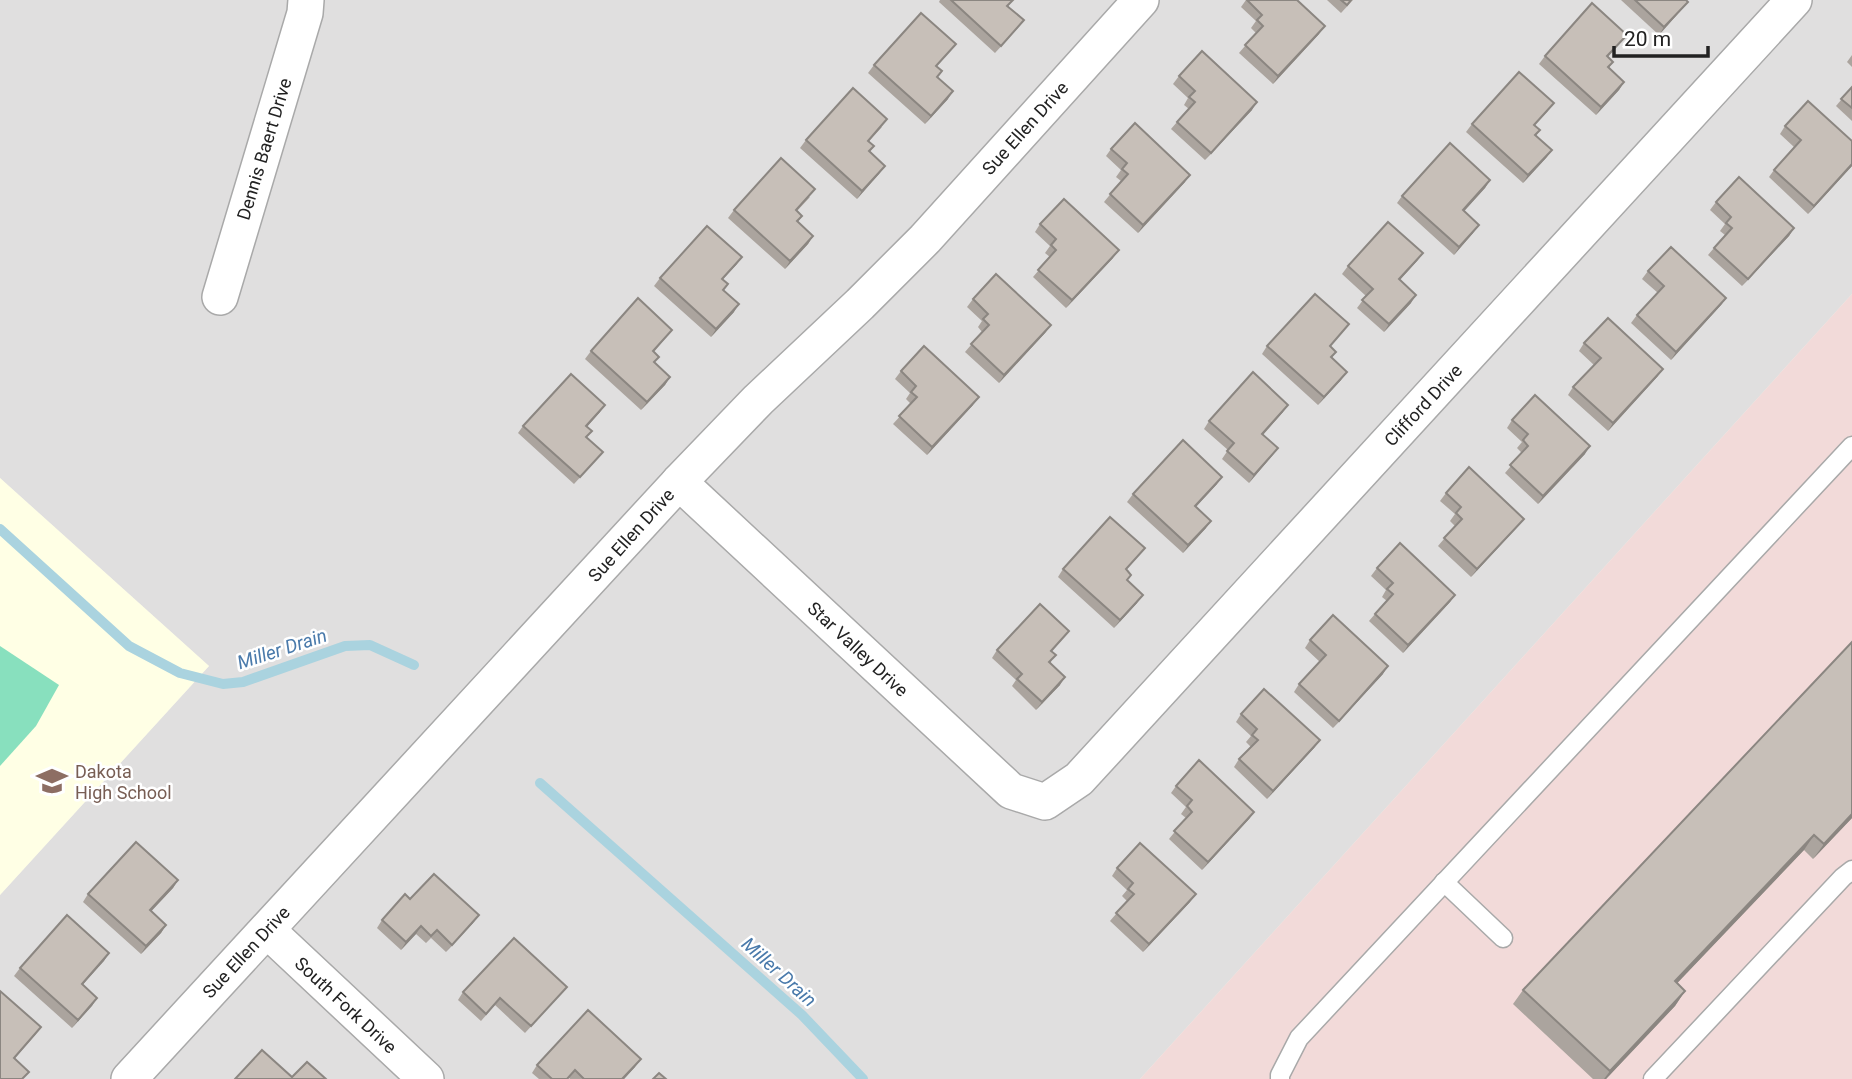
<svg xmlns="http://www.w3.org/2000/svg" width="1852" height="1079" viewBox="0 0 1852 1079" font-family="Roboto,sans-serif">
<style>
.residential{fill:#e0dfdf}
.commercial{fill:#f2dad9}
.education{fill:#ffffe5}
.pitch{fill:#88e0be}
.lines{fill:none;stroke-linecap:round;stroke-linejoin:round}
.stream{stroke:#aad3df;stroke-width:10}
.lane-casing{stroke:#a9a9a9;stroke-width:21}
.street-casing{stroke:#a9a9a9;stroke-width:38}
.lane{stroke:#fff;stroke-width:18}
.street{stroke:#fff;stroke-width:35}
.wall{fill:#aba49e}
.shaded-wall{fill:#8b8681}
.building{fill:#c7bfb8;stroke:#8b8681;stroke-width:2}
.labels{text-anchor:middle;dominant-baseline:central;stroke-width:5;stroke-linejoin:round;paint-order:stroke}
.street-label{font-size:18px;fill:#222;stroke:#fff}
.education-label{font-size:18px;fill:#785e54;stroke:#fff;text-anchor:start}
.water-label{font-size:19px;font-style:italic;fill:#4a7aab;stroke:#fff}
</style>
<rect width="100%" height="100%" fill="#f2efe9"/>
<!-- residential -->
<polygon class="residential" points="0,0 1852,0 1852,294 1140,1079 0,1079 0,895 209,666 0,478"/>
<!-- commercial -->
<polygon class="commercial" points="1852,294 1852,1079 1140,1079"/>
<!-- education -->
<polygon class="education" points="0,478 209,666 0,895"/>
<!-- pitch -->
<polygon class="pitch" points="0,646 59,685 36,726 0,766"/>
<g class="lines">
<!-- stream -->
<g class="stream">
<polyline points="0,529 129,646 180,673 223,684 243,682 345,646 370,645 414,665"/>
<polyline points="540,783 802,1015 863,1079"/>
</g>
<defs>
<g id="lane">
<polyline points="1444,882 1503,938"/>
<polyline points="1280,1079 1280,1075 1299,1038 1852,446"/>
<polyline points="1653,1079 1843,877 1852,870"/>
</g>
<g id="street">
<polyline points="220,297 305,13 306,0"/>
<polyline points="679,482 1011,791 1045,802 1079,779 1794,0"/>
<polyline points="267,930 426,1079"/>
<polyline points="129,1079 679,482 758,400 860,304 925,239 1141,0"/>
</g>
</defs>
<!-- lane casing -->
<use href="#lane" class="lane-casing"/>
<!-- street casing -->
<use href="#street" class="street-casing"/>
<!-- lane -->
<use href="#lane" class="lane"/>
<!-- street -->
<use href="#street" class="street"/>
</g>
<!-- wall -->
<g class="wall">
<polygon points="940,0 1013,0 1008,6 1024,20 1018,28 995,53 939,2"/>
<polygon points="1246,0 1297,0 1319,34 1273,84 1239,53 1256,33 1251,28 1256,21 1241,7"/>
<polygon points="1327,0 1353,0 1341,13"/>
<polygon points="1621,0 1686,0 1682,9 1659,35"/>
<polygon points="1621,42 1608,57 1613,62 1609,68 1624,82 1619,90 1596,115 1539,64 1545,56"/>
<polygon points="956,44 937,66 938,77 948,99 925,124 868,73 874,65"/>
<polygon points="1852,55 1852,67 1847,62"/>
<polygon points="1179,76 1252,110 1205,160 1171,129 1177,122 1189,109 1184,105 1188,98 1173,84"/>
<polygon points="1852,87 1852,121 1836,106"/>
<polygon points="1548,111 1535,125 1540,130 1536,136 1552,150 1546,158 1523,183 1466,132 1472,124"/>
<polygon points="1785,126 1852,141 1852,166 1808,214 1769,177 1774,170 1794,147 1780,134"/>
<polygon points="882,127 869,141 874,146 870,152 885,166 857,199 800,148 806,140"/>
<polygon points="1111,149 1185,182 1138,233 1104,202 1121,181 1116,177 1121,170 1106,156"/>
<polygon points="1490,180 1485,188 1464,211 1473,233 1454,255 1397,203 1402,196"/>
<polygon points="810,197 797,211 802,216 798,222 813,236 808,244 785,269 728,218 734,210"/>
<polygon points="1716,202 1794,228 1789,236 1742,286 1708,255 1725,235 1720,231 1725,224 1710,210"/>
<polygon points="1040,224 1113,258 1066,308 1033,277 1050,257 1045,253 1050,246 1035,232"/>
<polygon points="1423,253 1417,261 1400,280 1411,303 1384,332 1357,308 1366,296 1342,274 1348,266"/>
<polygon points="742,257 736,265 723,279 728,284 724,290 734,312 711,337 654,286 660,278"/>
<polygon points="1648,271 1726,298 1721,305 1671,360 1631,323 1637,315 1658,293 1642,279"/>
<polygon points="973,299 1051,325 1045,333 999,383 965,352 982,332 978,327 982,321 967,307"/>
<polygon points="1349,324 1330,347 1336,352 1332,358 1341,380 1318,405 1262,354 1267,346"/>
<polygon points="672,330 654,352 655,363 670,377 665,385 641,410 585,359 591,351"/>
<polygon points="1584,343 1663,369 1657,377 1608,431 1568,395 1573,387 1594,365 1579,351"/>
<polygon points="901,371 973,405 927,455 893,424 911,404 906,399 910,393 895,379"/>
<polygon points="600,412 587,427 587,438 603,452 597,459 574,484 518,433 523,426"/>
<polygon points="1283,412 1263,435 1278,448 1249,483 1222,459 1228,450 1204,429 1209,421"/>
<polygon points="1512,420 1585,454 1538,504 1505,473 1522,453 1517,448 1522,442 1507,428"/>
<polygon points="1217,484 1196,507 1206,528 1183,553 1127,502 1133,494"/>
<polygon points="1446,493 1518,526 1471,577 1438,546 1455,526 1450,521 1455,514 1440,501"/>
<polygon points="1145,548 1126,570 1127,581 1137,603 1114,628 1058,577 1063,569"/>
<polygon points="1377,568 1455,595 1450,602 1403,653 1369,621 1375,614 1387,601 1382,597 1386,590 1371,576"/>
<polygon points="1069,631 1052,651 1051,663 1060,685 1036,710 1012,686 1016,680 992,658 997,650"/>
<polygon points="1310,640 1383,674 1333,728 1294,692 1299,684 1320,662 1305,648"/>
<polygon points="1852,642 1852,818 1813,859 1804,850 1677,983 1685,991 1675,1006 1606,1079 1593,1079 1513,1004 1523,990"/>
<polygon points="1241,714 1320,740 1314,748 1267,799 1234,767 1239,759 1251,747 1246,742 1251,736 1236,722"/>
<polygon points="1176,786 1254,812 1249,819 1202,870 1169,839 1186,818 1181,814 1186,807 1171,793"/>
<polygon points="1117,868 1190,902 1143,952 1110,921 1127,901 1122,896 1127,890 1112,876"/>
<polygon points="178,880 173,888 151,911 166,925 161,933 141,954 83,902 88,894"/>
<polygon points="410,899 473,923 446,952 431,938 426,943 416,934 401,950 377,928 382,920"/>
<polygon points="109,953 82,985 97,998 72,1028 14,976 20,968"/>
<polygon points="463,992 561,994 525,1033 495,1005 481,1021 458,1000"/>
<polygon points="537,1065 635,1067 624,1079 570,1079 569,1078 568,1079 539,1079 532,1073"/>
</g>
<!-- shaded-wall -->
<g class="shaded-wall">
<polygon points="1688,2 1682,9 1659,35 1664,27"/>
<polygon points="1325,26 1319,34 1273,84 1278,76"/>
<polygon points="1624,82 1619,90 1596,115 1601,107"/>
<polygon points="953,91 948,99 925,124 931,116"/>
<polygon points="1257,102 1252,110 1205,160 1211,153"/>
<polygon points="1552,150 1546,158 1523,183 1528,175"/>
<polygon points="1852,164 1852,166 1808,214 1814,206"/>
<polygon points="885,166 879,174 857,199 862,191"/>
<polygon points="1190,175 1185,182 1138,233 1143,225"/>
<polygon points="1490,180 1485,188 1458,218 1463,210"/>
<polygon points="1479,225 1473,233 1454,255 1459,247"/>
<polygon points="1794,228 1789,236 1742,286 1748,279"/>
<polygon points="813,236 808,244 785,269 790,261"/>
<polygon points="1119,250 1113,258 1066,308 1072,300"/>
<polygon points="1423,253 1417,261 1393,287 1399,279"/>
<polygon points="742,257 736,265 716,286 722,279"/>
<polygon points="1416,295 1411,303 1384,332 1389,324"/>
<polygon points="1726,298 1721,305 1671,360 1676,352"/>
<polygon points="739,304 734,312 711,337 716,329"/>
<polygon points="1051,325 1045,333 999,383 1004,375"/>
<polygon points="1663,369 1657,377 1608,431 1613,423"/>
<polygon points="1347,372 1341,380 1318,405 1324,397"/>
<polygon points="670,377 665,385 641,410 647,402"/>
<polygon points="979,397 973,405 927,455 932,447"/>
<polygon points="605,405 600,412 580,434 586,426"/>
<polygon points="1288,405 1283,412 1256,442 1262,434"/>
<polygon points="1590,446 1585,454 1538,504 1543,496"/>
<polygon points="1278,448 1272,456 1249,483 1254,475"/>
<polygon points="1222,477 1217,484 1189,514 1195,506"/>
<polygon points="1524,519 1518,526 1471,577 1477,569"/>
<polygon points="1211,521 1206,528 1183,553 1188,545"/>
<polygon points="1143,595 1137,603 1114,628 1120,620"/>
<polygon points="1455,595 1450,602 1403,653 1408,645"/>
<polygon points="1388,666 1383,674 1333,728 1339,721"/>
<polygon points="1065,677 1060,685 1036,710 1042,702"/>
<polygon points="1320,740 1314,748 1267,799 1273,791"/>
<polygon points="1254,812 1249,819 1202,870 1208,862"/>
<polygon points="1852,814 1852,818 1813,859 1824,844"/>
<polygon points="1814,835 1804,850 1665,996 1675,981"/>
<polygon points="178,880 173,888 145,918 150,910"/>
<polygon points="1196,894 1190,902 1143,952 1149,944"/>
<polygon points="479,915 473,923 446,952 452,945"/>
<polygon points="166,925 161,933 141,954 146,946"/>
<polygon points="421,926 416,934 401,950 406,942"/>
<polygon points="109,953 104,961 76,992 82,984"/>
<polygon points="1685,991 1675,1006 1606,1079 1604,1079 1610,1071"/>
<polygon points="97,998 92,1006 72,1028 78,1020"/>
<polygon points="41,1027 35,1035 8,1066 14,1058"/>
<polygon points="641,1059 635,1067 624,1079 622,1079"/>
</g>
<!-- building -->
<g class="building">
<polygon points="951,0 1013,0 1007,6 1024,20 1001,46"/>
<polygon points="1247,0 1297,0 1325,26 1278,76 1245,45 1263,26 1257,20 1262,15"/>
<polygon points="1341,0 1351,0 1347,5"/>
<polygon points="1635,0 1686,0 1688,2 1664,27"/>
<polygon points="1592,3 1627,35 1607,56 1613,62 1608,67 1624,82 1601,107 1545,56"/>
<polygon points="921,13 956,44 936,66 942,71 937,77 953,91 931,116 874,65"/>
<polygon points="1202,51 1257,102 1211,153 1177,122 1195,102 1189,97 1195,91 1179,76"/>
<polygon points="1519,72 1554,103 1534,125 1540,130 1535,135 1552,150 1528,175 1472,124"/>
<polygon points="1852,87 1852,108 1841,99"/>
<polygon points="853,88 887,119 868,141 874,146 869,151 885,166 862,191 806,140"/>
<polygon points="1808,101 1852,141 1852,164 1814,206 1774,170 1801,140 1785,126"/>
<polygon points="1135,123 1190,175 1143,225 1110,194 1128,174 1122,169 1127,163 1111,149"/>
<polygon points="1450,143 1490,180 1463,210 1479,225 1459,247 1402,196"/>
<polygon points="781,158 815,189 796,210 802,216 797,221 813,236 790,261 734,210"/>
<polygon points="1739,177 1794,228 1748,279 1714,248 1732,228 1726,223 1731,217 1716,202"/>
<polygon points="1064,199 1119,250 1072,300 1038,270 1056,250 1051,245 1056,239 1040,224"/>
<polygon points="1388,222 1423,253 1399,279 1416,295 1389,324 1362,300 1373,289 1348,266"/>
<polygon points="707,226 742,257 722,279 728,284 723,290 739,304 716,329 660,278"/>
<polygon points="1671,247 1726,298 1676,352 1637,315 1664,286 1648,271"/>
<polygon points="996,274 1051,325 1004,375 971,344 989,325 983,319 988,314 973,299"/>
<polygon points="1315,294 1349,324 1330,346 1336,352 1331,357 1347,372 1324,397 1267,346"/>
<polygon points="638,298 672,330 653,351 659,357 654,362 670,377 647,402 591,351"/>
<polygon points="1608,318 1663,369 1613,423 1573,387 1601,358 1584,343"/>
<polygon points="924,346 979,397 932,447 899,416 917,397 911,392 916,386 901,371"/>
<polygon points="1253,372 1288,405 1262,434 1278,448 1254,475 1227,451 1234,443 1209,421"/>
<polygon points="571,374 605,405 586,426 592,431 586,437 603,452 580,477 523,426"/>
<polygon points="1535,395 1590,446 1543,496 1510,465 1528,446 1523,440 1528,434 1512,420"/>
<polygon points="1183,440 1222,477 1195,506 1211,521 1188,545 1133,494"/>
<polygon points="1469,467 1524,519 1477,569 1444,538 1462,519 1456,513 1461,507 1446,493"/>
<polygon points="1110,517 1145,548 1126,569 1131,575 1127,580 1143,595 1120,620 1063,569"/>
<polygon points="1400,543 1455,595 1408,645 1375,614 1393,594 1387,589 1393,583 1377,568"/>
<polygon points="1040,604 1069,631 1051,651 1056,655 1049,662 1065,677 1042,702 1017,679 1022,674 997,650"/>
<polygon points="1333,615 1388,666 1339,721 1299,684 1326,655 1310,640"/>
<polygon points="1852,642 1852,814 1824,844 1814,835 1675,981 1685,991 1610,1071 1523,990"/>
<polygon points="1264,689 1320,740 1273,791 1239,759 1258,740 1252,735 1257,729 1241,714"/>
<polygon points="1199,760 1254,812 1208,862 1174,831 1192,812 1187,806 1192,800 1176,786"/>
<polygon points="136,842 178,880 150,910 166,925 146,946 88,894"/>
<polygon points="1140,843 1196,894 1149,944 1116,913 1134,894 1128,889 1133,883 1117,868"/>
<polygon points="434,874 479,915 452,945 437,930 431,936 421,926 406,942 382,920 405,894 410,899"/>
<polygon points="67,915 109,953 82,984 97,998 78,1020 20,968"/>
<polygon points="514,938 567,987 531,1026 500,998 486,1014 463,992"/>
<polygon points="0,991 41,1027 14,1058 29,1072 22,1079 0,1079"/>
<polygon points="588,1010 641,1059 622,1079 584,1079 575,1070 567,1079 552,1079 537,1065"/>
<polygon points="262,1050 292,1077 307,1062 326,1079 235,1079"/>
<polygon points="659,1073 666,1079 653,1079"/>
</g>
<!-- icons -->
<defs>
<symbol id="school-bare" viewBox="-9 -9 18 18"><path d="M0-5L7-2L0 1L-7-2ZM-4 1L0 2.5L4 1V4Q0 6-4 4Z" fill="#8d6e63" stroke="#fff" stroke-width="2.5" paint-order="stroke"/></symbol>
</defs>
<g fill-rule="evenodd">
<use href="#school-bare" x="30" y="759" width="44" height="44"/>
</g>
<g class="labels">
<!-- street labels -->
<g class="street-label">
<text transform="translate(1025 128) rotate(-48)">Sue Ellen Drive</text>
<text transform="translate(264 149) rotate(-73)">Dennis Baert Drive</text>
<text transform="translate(1423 405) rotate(-47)">Clifford Drive</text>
<text transform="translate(631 535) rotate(-48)">Sue Ellen Drive</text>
<text transform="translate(858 649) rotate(43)">Star Valley Drive</text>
<text transform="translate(246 952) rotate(-47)">Sue Ellen Drive</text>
<text transform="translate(346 1005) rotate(43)">South Fork Drive</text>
</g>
<!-- education labels -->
<g class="education-label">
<text x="75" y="771">Dakota<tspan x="75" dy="21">High School</tspan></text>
</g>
<!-- water labels -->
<g class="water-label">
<text transform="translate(282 649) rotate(-18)">Miller Drain</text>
<text transform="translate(779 972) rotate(42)">Miller Drain</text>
</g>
</g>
<!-- scale -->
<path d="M1614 46v10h94v-10" fill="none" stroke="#222222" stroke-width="3.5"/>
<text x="1624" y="46" font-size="21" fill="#222222" stroke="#ffffff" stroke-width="5" paint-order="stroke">20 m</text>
</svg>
